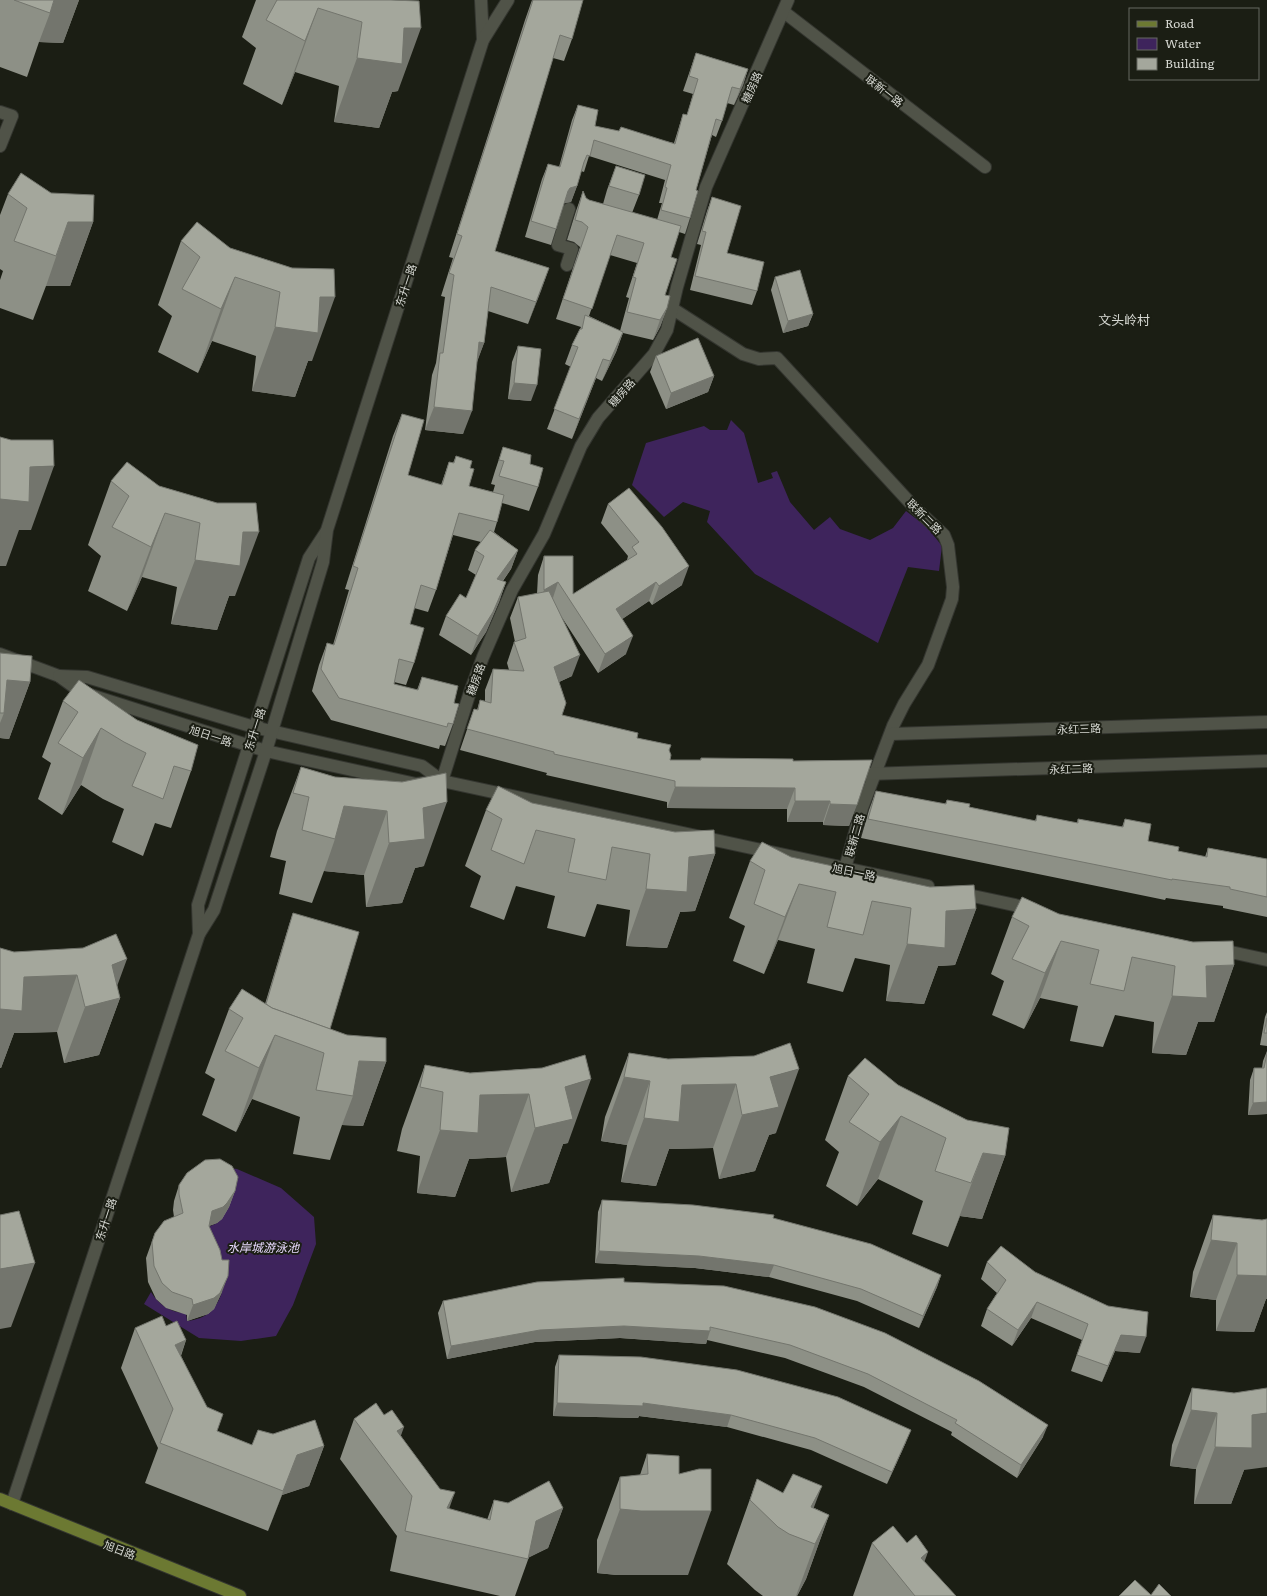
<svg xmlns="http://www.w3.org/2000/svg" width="1267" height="1596" viewBox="0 0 1267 1596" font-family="Literata,'Noto Sans SC',serif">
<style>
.water{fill:#3e245c}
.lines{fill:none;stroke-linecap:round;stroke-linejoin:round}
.minor-casing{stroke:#343630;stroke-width:14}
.major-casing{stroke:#343630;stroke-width:14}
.minor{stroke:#505348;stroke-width:12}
.major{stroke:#6c7932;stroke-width:12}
.wall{fill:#8d9086;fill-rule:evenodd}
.shaded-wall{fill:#73756d}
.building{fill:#a4a79c;stroke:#73756d}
.labels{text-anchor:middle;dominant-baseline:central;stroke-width:4;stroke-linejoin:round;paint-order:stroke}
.street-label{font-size:11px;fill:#d6d8d2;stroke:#1b1e14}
.water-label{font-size:12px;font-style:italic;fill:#e8dafe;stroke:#1b1e14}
.quarter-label{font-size:13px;fill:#d6d8d2;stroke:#1b1e14}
</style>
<rect width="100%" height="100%" fill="#1b1e14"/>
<!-- water -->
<g class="water">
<polygon points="731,420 744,433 758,483 773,478 771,473 777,471 790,502 814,530 830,517 840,529 870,540 893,528 906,511 927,527 942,546 939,571 908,567 878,643 755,574 707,522 710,511 683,502 664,517 632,485 646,443 704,426 710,430 727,430"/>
<path d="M206,1164L237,1169L281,1188L314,1217L316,1244L293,1305L276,1336L241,1341L199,1338L144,1304L151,1292C159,1305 171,1313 186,1313L187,1321C206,1319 216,1310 222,1292L206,1228L217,1223L229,1207Z"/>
</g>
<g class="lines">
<defs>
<g id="minor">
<polyline points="481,0 483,40"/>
<polyline points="784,12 985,167"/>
<polyline points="0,112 12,116 0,146"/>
<polyline points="567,265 572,249 558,245 569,209"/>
<polyline points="673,309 743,354 759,359 777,358 913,506 944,535 948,545 953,587 952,599 928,665 904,704 893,726 862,808 845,868"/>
<polyline points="0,654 59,676 81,692 266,751 416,784 442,781 928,886"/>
<polyline points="59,676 87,677 254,727 422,766 442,781"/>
<polyline points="891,734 1267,722"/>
<polyline points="868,774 1267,761"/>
<polyline points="442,781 470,692 483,657 512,590 544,534 581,446 598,418 654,354 667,330 677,287 706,187 788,0"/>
<polyline points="959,893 1033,909"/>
<polyline points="199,934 198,905 309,558 326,532"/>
<polyline points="1217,949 1267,960"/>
<polyline points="12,1504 199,934 214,910 266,751 323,562 327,530 483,40 508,0"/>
</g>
<polyline id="major" points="0,1499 240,1596"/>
</defs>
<!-- minor casing -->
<use href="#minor" class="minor-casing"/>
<!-- major casing -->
<use href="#major" class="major-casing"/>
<!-- minor -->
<use href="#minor" class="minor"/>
<!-- major -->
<use href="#major" class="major"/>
</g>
<!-- wall -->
<g class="wall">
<polygon points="0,0 79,0 63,43 39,42 27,77 0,67"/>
<polygon points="256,0 391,0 398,91 392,92 379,128 334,122 339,86 295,72 282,105 243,84 256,48 242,37"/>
<polygon points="532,0 572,39 564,61 553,58 495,251 549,268 528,324 488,311 484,343 477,361 463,434 425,430 432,375 436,363 445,297 441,296 453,258 449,257 525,20"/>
<path d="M696,53L748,69L743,85L734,105L727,103L722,121L716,137L712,135L696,190L690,218L685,234L679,232L671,257L665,295L667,308L660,327L653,340L623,333L616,352L602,381L596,378L572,439L547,429L571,367L565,364L572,345L581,327L556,319L580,247L574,242L567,240L576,211L583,191L586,198L589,200L603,204L607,190L616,166L639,195L632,213L657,220L662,203H659L665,180L589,156L584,172L581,171V172L577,186L571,202L564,203L556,229L551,245L525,237L542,179L548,164L559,167L572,120L578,105L595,126L674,143L683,114L687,115L693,94L683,91ZM610,255L637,263L626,297L629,298L620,331L589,316Z"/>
<polygon points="8,194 93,222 70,286 46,286 33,320 0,308 0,280 3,271 0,269 0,215"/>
<polygon points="712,197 727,253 757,291 752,305 690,290 701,245 697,244 707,211"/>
<polygon points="181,241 230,248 292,268 312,361 308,361 295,397 252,391 256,356 212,341 198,373 158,352 172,316 158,305"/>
<polygon points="775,277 813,314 808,326 783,333 771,290"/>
<polygon points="518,346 531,401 508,399 512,362"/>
<polygon points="656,356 714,376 708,392 666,409 650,372"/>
<polygon points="402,414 408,475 441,485 449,462 453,463 456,456 470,468 469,486 493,492 495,485 491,484 495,471 503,447 530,464 538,487 529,511 502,503 497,522 494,532 518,550 511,569 503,581 506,582 499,602 486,632 471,655 439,635 446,616 466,598 476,575 468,570 475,550 481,542 453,535 436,590 428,612 414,608 410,624 414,663 406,685 394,682 394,684 417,690 422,677 454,703 453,724 445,746 440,745 439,749 331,720 312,691 319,665 327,643 333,645 349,590 345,589 393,436"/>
<polygon points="111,481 159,486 217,503 235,596 229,596 217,630 171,624 177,587 142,577 127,611 88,591 101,556 88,545"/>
<polygon points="608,504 682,585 652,605 649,601 622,619 626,654 598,673 559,613 572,676 559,682 562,715 637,738 671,745 669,750 670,760 700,760 701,758 793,761 872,760 849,826 823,825 823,822 787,822 787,809 667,808 667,802 546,775 547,773 460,750 474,709 477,710 480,700 485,701 485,690 493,669 509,670 507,663 514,642 515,642 510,618 518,597 537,594 538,575 544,556 573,594 627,560 628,556 601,523"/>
<polygon points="0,653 30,682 9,739 0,738"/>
<polygon points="63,701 191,771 171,828 155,823 143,856 112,842 124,809 103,799 81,785 62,815 38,799 51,763 42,757"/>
<polygon points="301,767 335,777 402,782 424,866 415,868 402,903 366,907 364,875 324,871 312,903 279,894 286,861 270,857 277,831"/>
<polygon points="876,791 945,804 947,800 969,807 1035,821 1037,815 1077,823 1078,819 1122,827 1125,819 1148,841 1178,851 1205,857 1208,848 1267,859 1267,917 1223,908 1223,906 1166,898 1165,900 861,838 869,810"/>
<polygon points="532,803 715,854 695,911 680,912 667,948 626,946 630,910 597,904 585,937 547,928 555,896 516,886 504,920 470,907 481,876 465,866 486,810"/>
<polygon points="791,857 976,909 955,965 938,966 924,1004 886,1001 890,965 855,958 843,992 807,983 815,949 778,940 764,974 733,961 745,926 729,918 750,861"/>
<polygon points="293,913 330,1029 386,1062 363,1126 342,1125 330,1160 293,1154 300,1117 252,1099 236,1132 202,1115 215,1079 205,1073 229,1009 265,1004 289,925"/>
<polygon points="1059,914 1234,965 1214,1022 1198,1022 1186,1055 1152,1053 1154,1022 1115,1015 1103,1047 1070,1041 1078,1006 1040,998 1024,1029 992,1015 1004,981 991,974 1012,917"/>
<polygon points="0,948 117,986 120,998 99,1055 64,1063 57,1032 14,1033 1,1068 0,1068"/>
<polygon points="1267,1012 1267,1046 1260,1045 1265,1017"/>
<polygon points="1267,1051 1267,1114 1248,1115 1250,1080 1254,1068 1262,1068 1263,1061"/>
<polygon points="629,1053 668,1059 754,1056 776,1133 769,1135 755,1171 719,1179 713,1148 669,1149 656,1186 621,1182 627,1145 601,1141 605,1117"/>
<polygon points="425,1065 470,1073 542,1068 568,1143 563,1144 549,1183 511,1192 506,1157 469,1159 455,1197 417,1193 420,1156 397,1151 402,1129"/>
<polygon points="848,1076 898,1085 1005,1156 982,1219 960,1216 948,1247 912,1234 923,1201 878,1179 857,1206 826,1186 839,1152 825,1140"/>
<polygon points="179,1185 235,1191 229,1207 222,1219 217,1223 209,1226 222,1292 214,1309 208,1314 187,1321 187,1315 166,1308 156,1299 148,1282 146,1258 155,1233 174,1217 173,1210 174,1201"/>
<polygon points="602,1200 773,1218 941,1275 937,1287 919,1328 857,1301 769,1277 695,1268 595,1263 598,1212"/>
<polygon points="1213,1215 1262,1220 1267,1219 1267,1299 1266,1299 1254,1332 1216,1331 1216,1300 1190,1297 1193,1272"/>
<polygon points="987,1262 1140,1353 1115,1351 1102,1382 1071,1371 1082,1340 1031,1318 1012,1346 981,1326 987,1309 997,1293 981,1279"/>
<polygon points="624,1282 1043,1437 1017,1478 951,1435 952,1432 864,1387 785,1358 707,1340 706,1344 620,1338 535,1342 447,1359 438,1313 443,1301"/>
<polygon points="166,1326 186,1340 181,1356 217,1431 252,1445 273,1434 324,1446 309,1486 282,1495 268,1531 145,1483 158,1448 121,1368 135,1328"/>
<polygon points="559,1355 906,1442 887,1484 811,1450 727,1427 639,1416 638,1418 553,1416 555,1367"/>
<polygon points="1192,1388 1234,1393 1244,1470 1231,1504 1194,1504 1196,1469 1170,1466 1172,1445"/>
<polygon points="384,1415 401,1436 449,1509 487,1520 494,1500 508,1503 563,1508 548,1548 529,1557 515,1596 500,1596 390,1571 397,1536 340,1459 354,1419"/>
<polygon points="647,1454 679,1474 688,1575 617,1575 597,1573 597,1540 620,1477 640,1475"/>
<polygon points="757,1479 783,1493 829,1515 806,1579 797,1596 763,1596 755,1590 727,1564"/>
<polygon points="872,1543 907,1543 956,1596 853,1596"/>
</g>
<!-- shaded-wall -->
<g class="shaded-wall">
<polygon points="54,0 79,0 63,43 39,42 50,13"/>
<polygon points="318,8 295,72 282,105 305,41"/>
<polygon points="404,28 421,28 398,91 392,92 379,128 334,122 357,58"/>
<polygon points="748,69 743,85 734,105 740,89"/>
<polygon points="577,186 571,202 564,203 568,191 570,188"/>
<polygon points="68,222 93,222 70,286 46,286"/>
<polygon points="549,268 541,291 528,324 536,302"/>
<polygon points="235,277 212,341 198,373 221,309"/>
<polygon points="320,297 335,297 312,361 308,361 295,397 252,391 275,327"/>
<polygon points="667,308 660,327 653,340 660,320"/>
<polygon points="813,314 808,326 783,333 788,321"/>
<polygon points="623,332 616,352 602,381 610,361"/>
<polygon points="479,342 484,343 476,365"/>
<polygon points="603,359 596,378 572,439 579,419"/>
<polygon points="714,376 708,392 666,409 671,393"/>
<polygon points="514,383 537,385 531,401 508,399"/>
<polygon points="434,407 472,411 463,434 425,430"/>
<polygon points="54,466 31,530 19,530 6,566 0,566 0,499 30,467"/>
<polygon points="165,513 142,577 127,611 151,547"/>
<polygon points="243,532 259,532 235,596 229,596 217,630 171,624 195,560"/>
<polygon points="518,550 511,569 490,598 497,579"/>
<polygon points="689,566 682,585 652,605 659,586"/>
<polygon points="506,582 499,602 486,632 471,655 478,636"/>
<polygon points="558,582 552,601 537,609 544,590"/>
<polygon points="656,582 649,601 609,628 616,609"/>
<polygon points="633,636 626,654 598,673 605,654"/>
<polygon points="580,655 572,676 546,688 554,667"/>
<polygon points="7,680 30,682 9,739 0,738 0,723 4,713"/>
<polygon points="101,728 81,785 62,815 83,758"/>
<polygon points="675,787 795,788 787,809 667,808"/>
<polygon points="795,801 830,801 823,822 787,822"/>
<polygon points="447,802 424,866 415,868 402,903 366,907 389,843 423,808"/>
<polygon points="830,804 857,805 849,826 823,825"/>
<polygon points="344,806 387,811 364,875 324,871 335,839"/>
<polygon points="715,854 695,911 680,912 667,948 626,946 646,889 689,857"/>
<polygon points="799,884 778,940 764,974 785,917"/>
<polygon points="976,909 955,965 938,966 924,1004 886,1001 907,944 946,911"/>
<polygon points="1061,941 1040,998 1024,1029 1045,973"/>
<polygon points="127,959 112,1000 120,998 99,1055 64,1063 85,1007 112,965"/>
<polygon points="1234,965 1214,1022 1198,1022 1186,1055 1152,1053 1172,996 1206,966"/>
<polygon points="77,975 57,1032 14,1033 1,1068 0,1068 0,1009 24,977"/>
<polygon points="275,1035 252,1099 236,1132 259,1068"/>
<polygon points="359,1061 386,1062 363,1126 342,1125 353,1096"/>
<polygon points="799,1069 776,1133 769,1135 755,1171 719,1179 742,1115 770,1077"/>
<polygon points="624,1077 650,1081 627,1145 601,1141"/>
<polygon points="591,1079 568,1143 563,1144 549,1183 511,1192 535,1128 565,1087"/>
<polygon points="736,1084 713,1148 669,1149 656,1186 621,1182 644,1118 682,1085"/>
<polygon points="529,1094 506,1157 469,1159 455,1197 417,1193 440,1130 480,1095"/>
<polygon points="1267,1102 1267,1114 1248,1115 1253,1103"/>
<polygon points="901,1116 878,1179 857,1206 880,1142"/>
<polygon points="983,1153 1005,1156 982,1219 960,1216 948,1247"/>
<polygon points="235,1191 229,1207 222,1219 217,1223 206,1227 212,1211"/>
<polygon points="1211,1240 1237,1243 1216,1300 1190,1297"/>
<polygon points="599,1251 699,1256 774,1265 769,1277 695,1268 595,1263"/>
<polygon points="1267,1262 1267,1299 1266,1299 1254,1332 1216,1331 1237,1275"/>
<polygon points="35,1263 11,1327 0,1329 0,1269"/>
<polygon points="941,1275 937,1287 919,1328 923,1316"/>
<polygon points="228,1276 222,1292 214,1309 208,1314 187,1321 193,1305"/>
<polygon points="1037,1302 1031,1318 1012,1346 1018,1330"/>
<polygon points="624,1326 710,1331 706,1344 620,1338 535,1342 447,1359 451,1346 540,1330"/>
<polygon points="1121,1335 1146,1337 1140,1353 1115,1351 1102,1382 1108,1366"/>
<polygon points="186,1340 172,1380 175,1345"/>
<polygon points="557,1403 643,1403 731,1415 727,1427 639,1416 638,1418 553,1416"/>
<polygon points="1191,1410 1217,1413 1196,1469 1170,1466"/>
<polygon points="1267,1413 1267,1467 1244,1470 1231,1504 1194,1504 1215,1447 1252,1415"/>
<polygon points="1048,1425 1043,1437 1017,1478 1021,1465"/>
<polygon points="404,1427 390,1466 397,1431"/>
<polygon points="911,1430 906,1442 887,1484 892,1472"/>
<polygon points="324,1446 309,1486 282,1495 268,1531 297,1455"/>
<polygon points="822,1486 802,1539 811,1507"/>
<polygon points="455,1492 441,1532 447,1508"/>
<polygon points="563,1508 548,1548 526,1559 536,1521"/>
<polygon points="620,1509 711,1511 688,1575 617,1575 597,1573"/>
<polygon points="829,1515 806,1579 797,1596 796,1596 815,1544"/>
<polygon points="928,1552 913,1593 921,1558"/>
</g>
<!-- building -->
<g class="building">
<polygon points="14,0 54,0 50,13"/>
<polygon points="277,0 391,0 419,1 421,28 404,28 402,64 357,58 362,22 318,8 305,41 266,20"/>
<polygon points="533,0 583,0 572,39 560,35 495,251 549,268 536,302 491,287 484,343 479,342 472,411 434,407 440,353 443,353 454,275 449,273 462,236 457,234"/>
<polygon points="696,53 748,69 740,89 732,87 722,121 716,119 696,190 698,191 690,218 661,210 667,188 665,187 671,165 594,140 590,156 587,155 584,162 577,186 570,188 568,191 556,229 531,221 548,164 560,167 578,105 598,110 595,126 619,131 621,127 675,144 683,114 687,115 698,79 689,76"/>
<polygon points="616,166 645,175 639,195 609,186"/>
<polygon points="21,173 51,193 94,195 93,222 68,222 56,256 14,241 27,208 8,194"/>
<polygon points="583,191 586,198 589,200 681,226 671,257 677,259 665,295 670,296 667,308 660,320 627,312 636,278 633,277 644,243 617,235 592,309 563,299 588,227 582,222 575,220"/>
<polygon points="712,197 741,206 727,253 764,262 757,291 695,276 706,232 702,231"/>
<polygon points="197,222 230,248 292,268 334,269 335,297 320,297 318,333 275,327 280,292 235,277 221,309 182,289 200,257 181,241"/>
<polygon points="800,270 813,314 788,321 775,277"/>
<polygon points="585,315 623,332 610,361 603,359 579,419 554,409 578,347 572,345 580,329 582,329"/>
<polygon points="698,338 714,376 671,393 656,356"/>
<polygon points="518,346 541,349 537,385 514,383"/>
<polygon points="402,414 424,420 408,475 442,485 449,462 454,463 456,456 472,461 470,468 474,469 469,486 504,495 497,522 459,513 436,590 421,585 410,624 424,628 414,663 399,659 394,684 418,690 422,677 458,686 454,703 459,704 453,724 448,723 447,727 339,698 321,669 327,643 334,645 358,568 353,566"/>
<polygon points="0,437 11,440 53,440 54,466 30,467 29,502 0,499"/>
<polygon points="503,447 531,455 530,464 543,468 538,487 499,476 504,461 499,460"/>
<polygon points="127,462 159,486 217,503 256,503 259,532 243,532 240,566 195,560 200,523 165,513 151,547 112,527 129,496 111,481"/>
<polygon points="629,488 662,527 689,566 659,586 656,582 616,609 633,636 605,654 558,582 544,590 544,556 573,556 573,594 637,554 632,547 639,542 608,504"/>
<polygon points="490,530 518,550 497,579 506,582 493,612 478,636 446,616 460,594 466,598 484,556 475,550"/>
<polygon points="549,591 580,655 554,667 566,703 562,715 638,733 637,738 671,745 669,750 671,755 670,760 701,760 701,758 793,759 793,761 872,760 857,805 830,804 830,801 795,801 795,788 675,787 675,781 554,754 554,752 467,729 474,709 478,710 480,700 491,703 493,669 524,671 514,642 526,638 518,597"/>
<polygon points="0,653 32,656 30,682 7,680 4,713 0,713"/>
<polygon points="79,680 137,720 198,745 191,771 174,766 163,799 132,786 146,753 124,742 101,728 83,758 58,743 78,712 63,701"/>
<polygon points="301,767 335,777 402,782 446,773 447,802 423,808 425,839 389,843 387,811 344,806 335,839 302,830 309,797 293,793"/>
<polygon points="498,786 532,803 675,832 714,830 715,854 689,857 687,892 646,889 650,854 612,847 606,880 568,872 575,839 536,830 524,864 491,850 502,819 486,810"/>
<polygon points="876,791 946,804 947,800 970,804 969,807 1036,821 1037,815 1078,823 1078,819 1123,827 1125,819 1151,824 1148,841 1179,847 1178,851 1207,857 1208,848 1267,859 1267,897 1230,889 1230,887 1172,879 1172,880 868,819"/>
<polygon points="762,842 791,857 930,887 974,885 976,909 946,911 945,948 907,944 911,908 872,901 863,935 827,927 836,892 799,884 785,917 754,904 765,870 750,861"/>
<polygon points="1022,897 1059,914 1193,942 1233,941 1234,965 1206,966 1207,998 1172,996 1175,966 1132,957 1124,991 1090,984 1099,950 1061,941 1045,973 1012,959 1029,926 1012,917"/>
<polygon points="293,913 359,932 330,1029 272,1008 266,1004"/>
<polygon points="116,934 127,959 112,965 120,998 85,1007 77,975 24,977 22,1011 0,1009 0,948 14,952 83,948"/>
<polygon points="242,989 272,1008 347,1035 386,1038 386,1062 359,1061 353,1096 316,1090 324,1053 275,1035 259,1068 225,1051 243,1018 229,1009"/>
<polygon points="1267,1018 1267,1033 1264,1033"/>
<polygon points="790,1043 799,1069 770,1077 779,1107 742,1115 736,1084 682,1085 679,1122 644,1118 650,1081 624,1077 629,1053 668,1059 754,1056"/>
<polygon points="1267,1053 1267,1102 1253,1103 1254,1068 1264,1068"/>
<polygon points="585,1055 591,1079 565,1087 573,1119 535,1128 529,1094 480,1095 478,1133 440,1130 443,1092 420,1087 425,1065 470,1073 542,1068"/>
<polygon points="865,1058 898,1085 967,1120 1009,1128 1005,1156 983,1153 971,1183 935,1171 946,1138 901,1116 880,1142 849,1122 869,1094 848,1076"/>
<polygon points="220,1159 232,1166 238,1177 235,1191 227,1203 223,1207 212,1211 209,1226 220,1250 222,1260 229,1260 228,1276 220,1293 214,1298 193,1305 192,1299 172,1292 162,1283 154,1266 152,1242 155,1233 164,1221 183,1213 179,1194 179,1185 187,1173 205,1160"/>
<polygon points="602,1200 693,1205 774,1215 773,1218 871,1244 941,1275 923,1316 861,1289 774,1265 699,1256 599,1251"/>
<polygon points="19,1211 35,1263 0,1269 0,1215"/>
<polygon points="1213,1215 1262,1220 1267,1219 1267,1276 1237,1275 1237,1243 1211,1240"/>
<polygon points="1001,1246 1035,1272 1108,1306 1148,1312 1146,1337 1121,1335 1108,1366 1077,1355 1088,1324 1037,1302 1018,1330 987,1309 1006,1280 987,1262"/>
<polygon points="624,1278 624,1282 724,1286 815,1307 885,1333 979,1381 1048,1425 1021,1465 955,1423 957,1420 868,1374 790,1345 710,1327 710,1331 624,1326 540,1330 451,1346 443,1301 537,1282"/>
<polygon points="162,1316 166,1326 177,1321 186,1340 175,1345 207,1407 223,1414 217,1431 252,1445 258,1430 273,1434 315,1420 324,1446 297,1455 283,1491 160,1443 173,1409 135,1328"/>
<polygon points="559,1355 641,1357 737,1370 838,1397 911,1430 892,1472 815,1438 731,1415 643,1403 643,1406 557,1403"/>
<polygon points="1192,1388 1234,1393 1267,1388 1267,1413 1252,1415 1252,1448 1215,1447 1217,1413 1191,1410"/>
<polygon points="376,1403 384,1415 392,1410 404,1427 397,1431 440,1489 455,1492 447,1508 490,1520 494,1500 508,1503 549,1481 563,1508 536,1521 528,1559 405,1531 412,1496 354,1419"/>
<polygon points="647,1454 679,1456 679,1474 699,1469 711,1469 711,1511 641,1511 620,1509 620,1477 648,1474"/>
<polygon points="793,1474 822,1486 811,1507 829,1515 815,1544 789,1534 778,1527 750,1500 757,1479 783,1493"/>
<polygon points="893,1526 907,1543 916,1535 928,1552 921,1558 956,1596 915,1596 872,1543"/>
<polygon points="1135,1580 1151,1595 1159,1584 1171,1596 1119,1596"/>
</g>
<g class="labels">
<!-- street labels -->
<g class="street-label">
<text transform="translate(751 87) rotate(-66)">糖房路</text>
<text transform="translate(885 90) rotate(38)">联新一路</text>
<text transform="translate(405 285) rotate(-72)">东升一路</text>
<text transform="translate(621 392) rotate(-49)">糖房路</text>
<text transform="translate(925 516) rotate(45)">联新二路</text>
<text transform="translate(475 679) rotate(-70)">糖房路</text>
<text transform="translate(1079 728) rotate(-2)">永红三路</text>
<text transform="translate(254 729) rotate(-72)">东升一路</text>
<text transform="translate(211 735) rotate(18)">旭日一路</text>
<text transform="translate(1071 768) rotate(-2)">永红二路</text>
<text transform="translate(854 835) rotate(-74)">联新二路</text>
<text transform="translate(854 871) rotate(12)">旭日一路</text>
<text transform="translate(105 1219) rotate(-72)">东升一路</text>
<text transform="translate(120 1549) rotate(21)">旭日路</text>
</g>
<!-- water labels -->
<g class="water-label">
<text x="263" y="1247">水岸城游泳池</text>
</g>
<!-- quarter labels -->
<g class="quarter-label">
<text x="1124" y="319">文头岭村</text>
</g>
</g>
<!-- legend -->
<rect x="1129" y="8" width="130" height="72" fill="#1b1e14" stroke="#666860"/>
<rect x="1137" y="21" width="20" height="6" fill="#6c7932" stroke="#666860"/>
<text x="1165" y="28" font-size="12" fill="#d6d8d2">Road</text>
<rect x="1137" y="38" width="20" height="12" fill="#3e245c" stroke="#666860"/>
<text x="1165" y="48" font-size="12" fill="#d6d8d2">Water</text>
<rect x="1137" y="58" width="20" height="12" fill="#a4a79c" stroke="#666860"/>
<text x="1165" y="68" font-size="12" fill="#d6d8d2">Building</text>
</svg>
